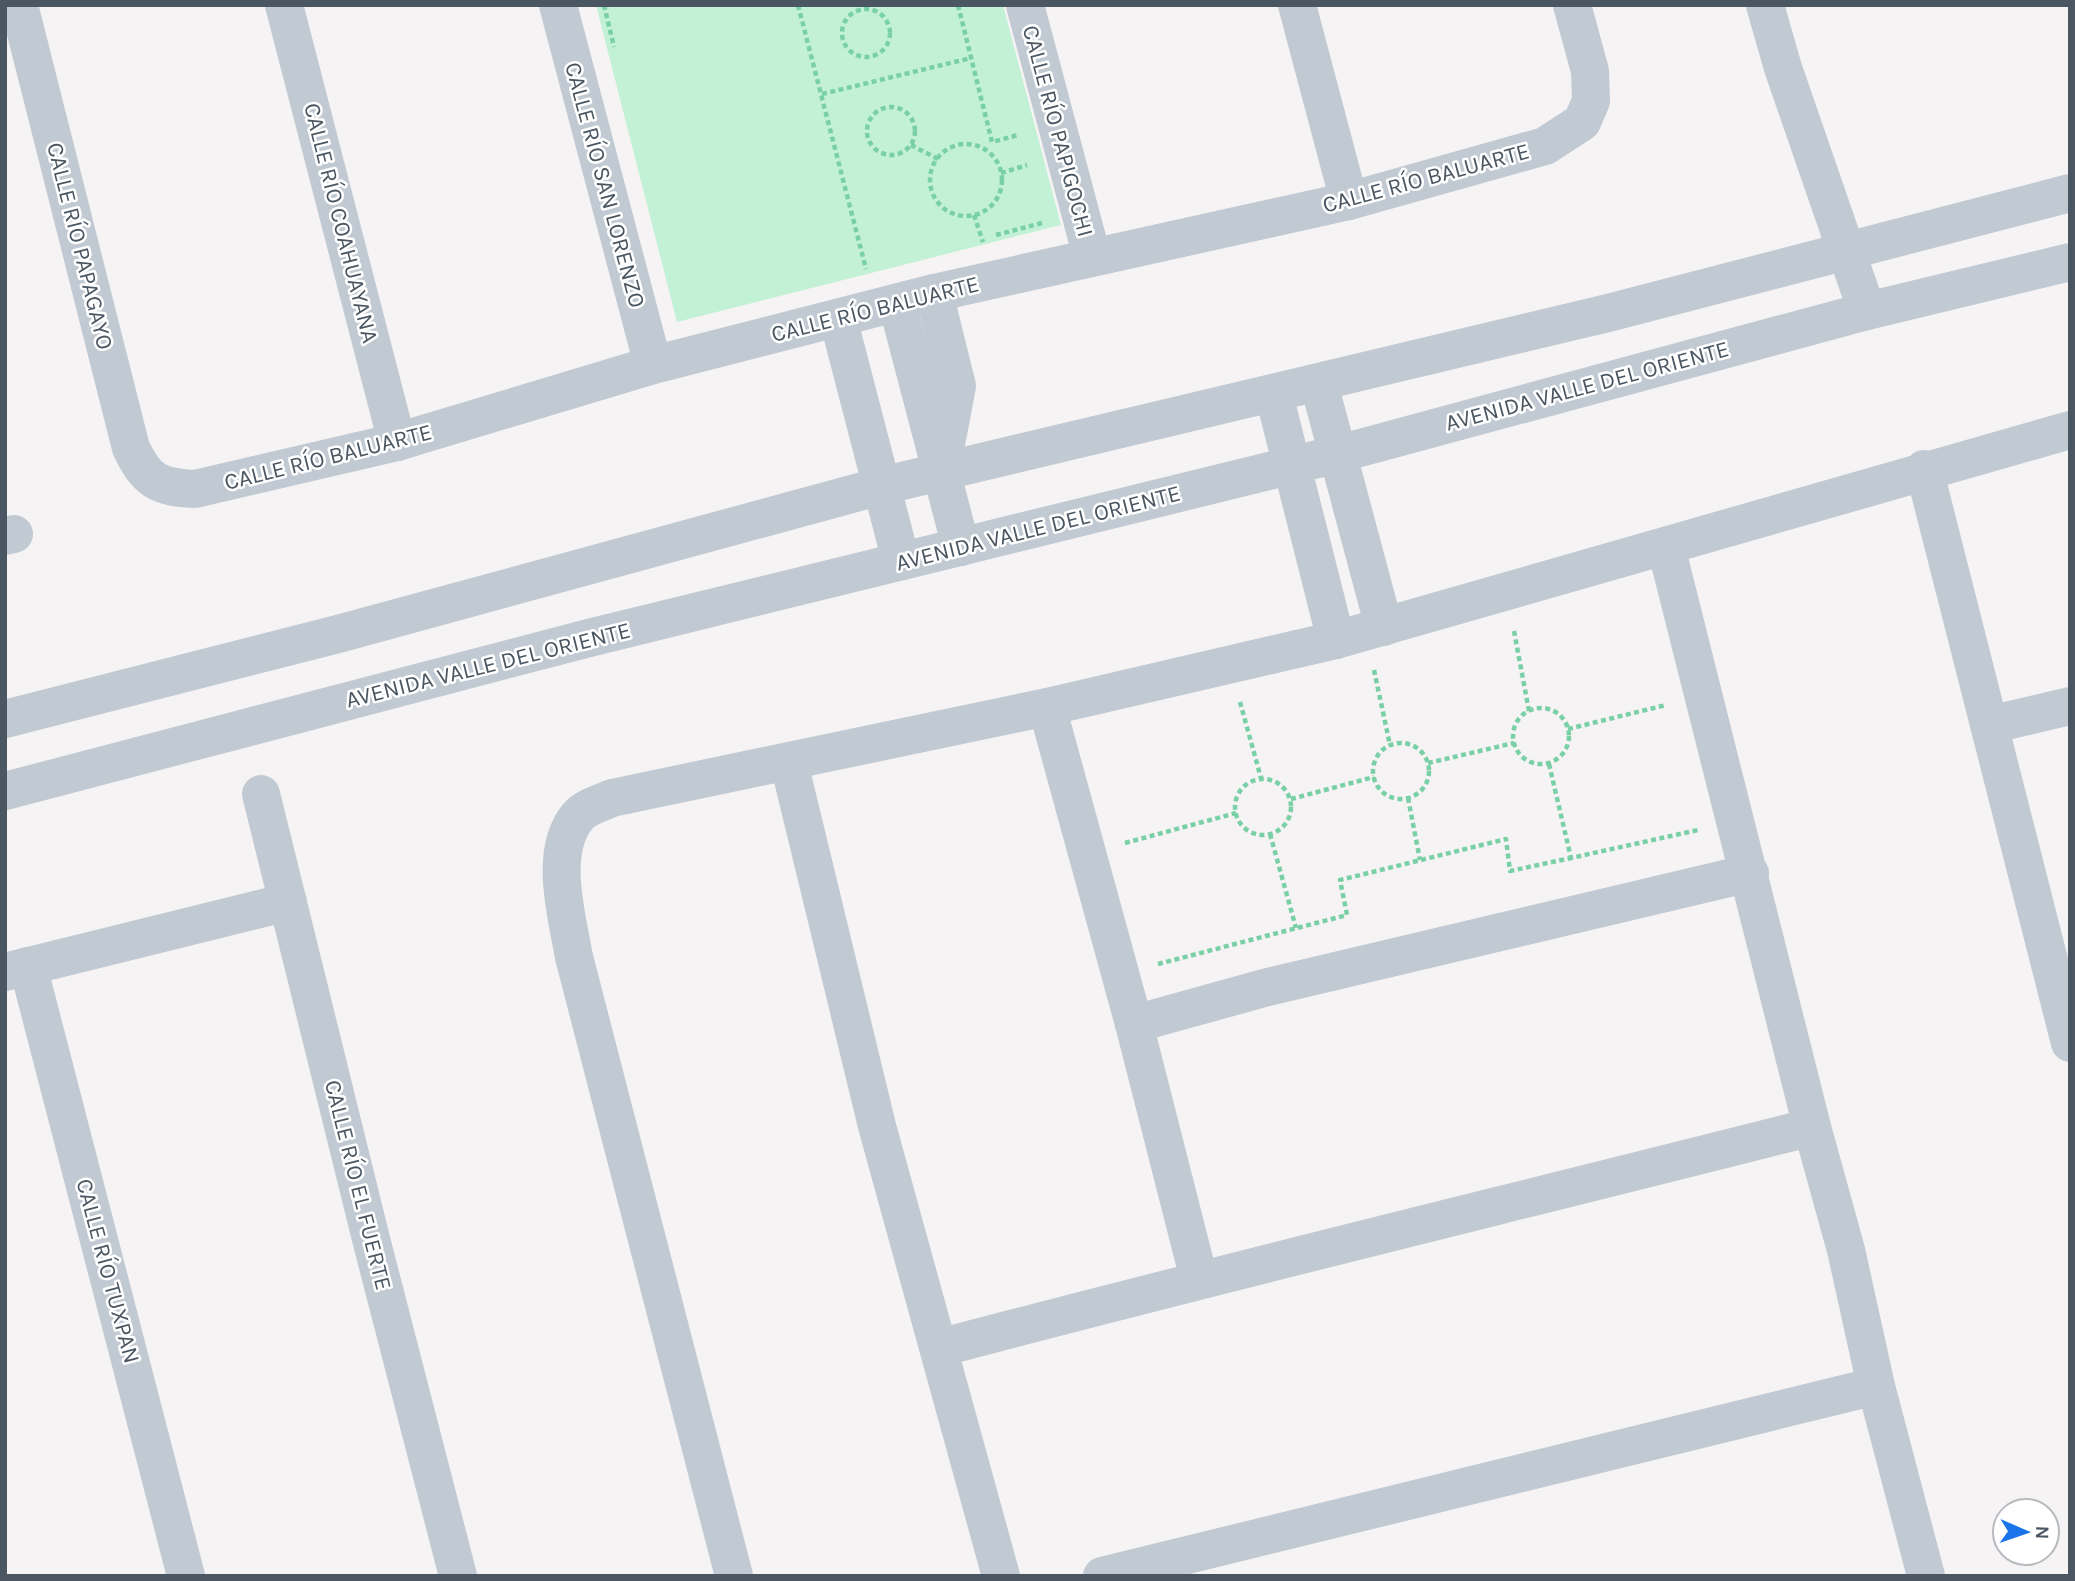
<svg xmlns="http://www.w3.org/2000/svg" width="2075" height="1581" viewBox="0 0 2075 1581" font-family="Karla,sans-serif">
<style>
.green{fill:#c3f1d5}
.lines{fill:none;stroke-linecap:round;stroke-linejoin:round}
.path{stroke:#7ad0a6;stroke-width:4.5;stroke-dasharray:5 3.5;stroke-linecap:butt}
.minor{stroke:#c1cad2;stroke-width:38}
.labels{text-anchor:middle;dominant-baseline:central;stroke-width:5;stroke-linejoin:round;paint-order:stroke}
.street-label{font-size:23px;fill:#4a5661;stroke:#fff}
</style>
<rect width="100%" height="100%" fill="#f5f3f3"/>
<!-- green -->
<polygon class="green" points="596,5 1003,5 1061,225 677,322"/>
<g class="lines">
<!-- path -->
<g class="path">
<polyline points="604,5 614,47"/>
<polyline points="798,5 866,269"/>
<polyline points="958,5 992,142 1018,135"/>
<circle cx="866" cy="33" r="24"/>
<polyline points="822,94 971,58"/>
<circle cx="891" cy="131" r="24"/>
<circle cx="966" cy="180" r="36"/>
<polyline points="911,145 938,159"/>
<polyline points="1001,173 1027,165"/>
<polyline points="974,215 983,242"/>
<polyline points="996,235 1042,223"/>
<polyline points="1514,631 1529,711"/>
<polyline points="1374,670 1390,745"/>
<polyline points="1240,702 1261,778"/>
<circle cx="1541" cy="736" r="28"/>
<polyline points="1568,729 1666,705"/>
<circle cx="1401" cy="771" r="28"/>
<polyline points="1428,763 1514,743"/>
<polyline points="1549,764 1571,858 1698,830"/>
<circle cx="1263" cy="807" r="28"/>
<polyline points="1408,798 1420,860"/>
<polyline points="1291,799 1374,777"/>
<polyline points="1270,834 1296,928"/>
<polyline points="1125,843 1236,813"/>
<polyline points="1158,964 1347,915 1340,880 1506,839 1510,871 1571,858"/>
</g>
<!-- minor -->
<g class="minor">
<path d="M19,5L131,448C147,482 159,487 195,489L397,442L653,365L934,293L1349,201L1545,146L1582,122L1591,101L1590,71L1572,5"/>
<polyline points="284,5 397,442"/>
<polyline points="558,5 653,365"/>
<polyline points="1025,5 1092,257"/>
<polyline points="1297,5 1349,201"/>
<polyline points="1765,5 1783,68 1867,311"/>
<polyline points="934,293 957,386 943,460"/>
<polyline points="897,303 961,547"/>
<polyline points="838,318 901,561"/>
<polyline points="1319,384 1384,627"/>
<polyline points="1274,395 1336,640"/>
<polyline points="1924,469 2070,1043"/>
<polyline points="5,536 14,534"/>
<polyline points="1666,547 1812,1127 1846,1250 1876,1386 1926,1576"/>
<polyline points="1047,707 1134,1024 1199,1279"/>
<polyline points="5,719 338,634 881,486 1608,313 2070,193"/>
<polyline points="1989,725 2070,706"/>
<polyline points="789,763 877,1126 1001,1576"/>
<polyline points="5,791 589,638 1338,454 1867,311 2070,262"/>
<polyline points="261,794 371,1239 458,1576"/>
<polyline points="28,966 186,1576"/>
<polyline points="5,972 288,902"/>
<polyline points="1134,1024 1264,988 1750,873"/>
<path d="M939,1348C1229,1271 1521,1201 1812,1127"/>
<path d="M734,1576L574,957C567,916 548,852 578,816C586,807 601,803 612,798L1047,707L1336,640L2070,430"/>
<polyline points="1102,1576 1876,1386"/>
</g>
</g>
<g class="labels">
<!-- street labels -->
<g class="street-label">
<text transform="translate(1058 131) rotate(75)">CALLE RÍO PAPIGOCHI</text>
<text transform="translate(1426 178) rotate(-15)">CALLE RÍO BALUARTE</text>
<text transform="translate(605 185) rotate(75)">CALLE RÍO SAN LORENZO</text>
<text transform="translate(341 223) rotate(76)">CALLE RÍO COAHUAYANA</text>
<text transform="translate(80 246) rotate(76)">CALLE RÍO PAPAGAYO</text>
<text transform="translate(875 309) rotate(-14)">CALLE RÍO BALUARTE</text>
<text transform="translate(1587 386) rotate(-15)">AVENIDA VALLE DEL ORIENTE</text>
<text transform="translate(328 457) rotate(-14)">CALLE RÍO BALUARTE</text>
<text transform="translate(1038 528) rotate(-14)">AVENIDA VALLE DEL ORIENTE</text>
<text transform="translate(488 665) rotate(-14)">AVENIDA VALLE DEL ORIENTE</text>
<text transform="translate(358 1185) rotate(76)">CALLE RÍO EL FUERTE</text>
<text transform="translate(108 1271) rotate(75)">CALLE RÍO TUXPAN</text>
</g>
</g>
<!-- border -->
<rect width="2075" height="1581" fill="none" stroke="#4a5661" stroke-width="14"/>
<!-- north arrow -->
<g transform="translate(2026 1532) rotate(92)"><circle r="33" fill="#ffffff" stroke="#b7bbc0" stroke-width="2"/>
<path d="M0-5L12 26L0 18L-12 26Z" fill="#1a73e8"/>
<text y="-10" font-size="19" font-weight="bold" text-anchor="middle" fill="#4a5661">N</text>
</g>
</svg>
